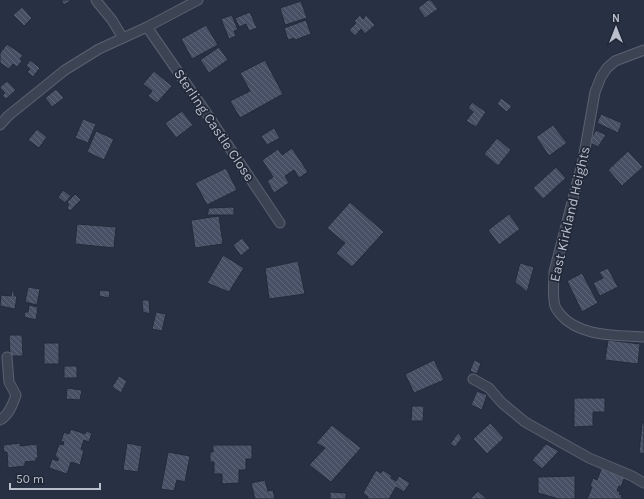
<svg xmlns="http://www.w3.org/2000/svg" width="644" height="499" viewBox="0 0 644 499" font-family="Karla,sans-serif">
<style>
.building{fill:url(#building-back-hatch);stroke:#232a3a}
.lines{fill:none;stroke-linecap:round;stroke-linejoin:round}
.street-casing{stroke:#5b6170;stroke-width:11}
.street{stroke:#3c4353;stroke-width:9}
.labels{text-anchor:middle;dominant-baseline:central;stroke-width:3.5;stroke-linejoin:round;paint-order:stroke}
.street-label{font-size:14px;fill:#babfcc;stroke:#212838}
</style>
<defs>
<pattern id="building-back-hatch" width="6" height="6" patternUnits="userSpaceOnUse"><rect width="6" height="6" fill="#475065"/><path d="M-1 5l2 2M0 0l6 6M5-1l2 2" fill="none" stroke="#5f677a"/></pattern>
</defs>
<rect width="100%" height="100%" fill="#283143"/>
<!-- building -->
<g class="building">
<polygon points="61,0 72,0 64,5"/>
<polygon points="428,0 431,0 438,9 425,18 418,8"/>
<polygon points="301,1 307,18 285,25 280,8"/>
<polygon points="22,7 32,18 24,26 13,15"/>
<polygon points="250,12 257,28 249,31 246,24 239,27 235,18"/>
<polygon points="232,15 238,30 234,31 236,36 229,39 221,19"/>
<polygon points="360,15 363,19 366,15 375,25 365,34 361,29 355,36 349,30 356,23 354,21"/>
<polygon points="306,20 311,34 295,40 294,38 288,40 284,28"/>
<polygon points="206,25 218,45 192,59 181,39"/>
<polygon points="7,44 23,55 20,59 22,61 17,67 13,64 9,69 0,63 0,53"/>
<polygon points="219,47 228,60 209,73 200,60"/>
<polygon points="30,60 40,68 33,77 27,72 30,69 26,66"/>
<polygon points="265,60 283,94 240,118 230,101 250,91 240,73"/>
<polygon points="154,71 172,86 157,103 148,96 152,91 143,84"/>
<polygon points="7,81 16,90 6,99 2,96 5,93 0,88 0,87"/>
<polygon points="56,89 64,98 52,107 45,98"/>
<polygon points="501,98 512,106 507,112 497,104"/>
<polygon points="472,102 486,112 476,127 466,121 473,112 468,108"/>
<polygon points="182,111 193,125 176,138 165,123"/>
<polygon points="601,114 622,123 618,133 597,123"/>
<polygon points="83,119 96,124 88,143 75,138"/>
<polygon points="553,125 567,143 549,156 536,137"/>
<polygon points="274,128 280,138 267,145 261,136"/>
<polygon points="37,129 47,137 39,148 28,140"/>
<polygon points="596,130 606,135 598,147 589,142"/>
<polygon points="96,131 114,139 104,160 87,152"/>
<polygon points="497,138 511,150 498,166 484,154"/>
<polygon points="292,148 308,172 299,178 294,170 285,176 289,183 274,193 267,181 273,177 262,160 278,149 282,155"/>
<polygon points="628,151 643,167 622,186 608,170"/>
<polygon points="556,167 566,178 543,199 533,188"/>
<polygon points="226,168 237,190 207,205 195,183"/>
<polygon points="63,190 71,196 65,203 58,197"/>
<polygon points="75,194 81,200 70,211 67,208 69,205 67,202"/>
<polygon points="350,202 384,232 352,267 336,253 345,243 327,228"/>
<polygon points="234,207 234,215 207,215 209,208"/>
<polygon points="509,214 520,229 499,245 488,230"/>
<polygon points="219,216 223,244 195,248 191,220"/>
<polygon points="77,224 116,227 114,248 75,244"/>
<polygon points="242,238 250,248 241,256 233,245"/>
<polygon points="223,255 244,268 229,292 207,283"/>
<polygon points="298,261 305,294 269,299 265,268"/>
<polygon points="520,263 534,267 527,292 515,282"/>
<polygon points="608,268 618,287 600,296 593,283 603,278 599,272"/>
<polygon points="582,273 598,303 582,312 567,281"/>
<polygon points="28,287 40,289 37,305 25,302"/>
<polygon points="100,290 110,291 109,298 99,296"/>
<polygon points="12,291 14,291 14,296 17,296 15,309 0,306 1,295 11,296"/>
<polygon points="142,300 149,300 150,314 143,312"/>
<polygon points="29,305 38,307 36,320 24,317 25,312 28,312"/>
<polygon points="156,312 166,314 162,331 152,329"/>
<polygon points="9,335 22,335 23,356 10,356"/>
<polygon points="608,340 640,344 638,364 605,360"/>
<rect x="44" y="343" width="15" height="21"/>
<polygon points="434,360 444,380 414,393 405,374"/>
<polygon points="474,360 481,363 477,374 470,371"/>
<rect x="64" y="366" width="13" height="12"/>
<polygon points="119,376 127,381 121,393 112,387"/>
<polygon points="67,388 82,390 80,400 66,399"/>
<polygon points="477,391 487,395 482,410 471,405"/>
<polygon points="574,398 605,398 605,412 593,412 593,426 574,427"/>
<polygon points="412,406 424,406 423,421 411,421"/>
<polygon points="490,423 504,438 487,454 473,439"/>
<polygon points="642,423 644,423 644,454 639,453"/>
<polygon points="332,425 361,448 331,482 309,465 325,448 316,443"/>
<polygon points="71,429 85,434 86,431 92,433 89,442 84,440 81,449 84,450 80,465 71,462 67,474 49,468 52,459 58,461 58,458 55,456 59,444 63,445 64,442 61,441 64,432 69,434"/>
<polygon points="458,433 462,438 455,447 450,444"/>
<polygon points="20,443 20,446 37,444 38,458 36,458 36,461 25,462 25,466 8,468 7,452 4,452 3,445"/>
<polygon points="127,443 142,446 138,472 123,470"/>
<polygon points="546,444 559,451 542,469 532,460"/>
<polygon points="213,445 252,445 252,459 246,459 246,470 239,470 239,483 222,484 222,474 214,474 214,462 210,462 210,452 213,452"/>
<polygon points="168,452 190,456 185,482 177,480 174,491 161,489"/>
<polygon points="602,467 625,476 621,487 619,486 617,491 620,492 619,494 622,495 621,497 626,499 587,499 592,487 590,486 593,478 597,480"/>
<polygon points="376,470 381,473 383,470 392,476 391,478 396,481 399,476 410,483 404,492 396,487 389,499 367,499 368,497 363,493"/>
<polygon points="575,476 575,499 559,499 538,493 538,477"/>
<polygon points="265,480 268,491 273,490 275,499 255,499 251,483"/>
<polygon points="478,491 487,499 470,499"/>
<polygon points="330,492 346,493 346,499 330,499"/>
</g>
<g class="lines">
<defs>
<g id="street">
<polyline points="96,0 98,3 112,20 123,38"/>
<polyline points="147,27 203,108 280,223"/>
<path d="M644,50L615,61L607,68L601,77L595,92L583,160L554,272C554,283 552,295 555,306C556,309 558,311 560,314C579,337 616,335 644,337"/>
<polyline points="0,125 8,116 65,70 99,49 147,27 198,0"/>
<polyline points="473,379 489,388 502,403 525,422 589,458 632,476 644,483"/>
<path d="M0,420C9,415 13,404 16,395L9,382L7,357"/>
</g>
</defs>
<!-- street casing -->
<use href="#street" class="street-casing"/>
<!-- street -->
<use href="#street" class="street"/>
</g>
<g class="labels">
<!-- street labels -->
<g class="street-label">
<text transform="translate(214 125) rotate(56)">Sterling Castle Close</text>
<text transform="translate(570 214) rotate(-77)">East Kirkland Heights</text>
</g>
</g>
<!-- north arrow -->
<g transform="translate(616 28)" stroke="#212838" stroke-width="3" paint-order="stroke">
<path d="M0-3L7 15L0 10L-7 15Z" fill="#babfcc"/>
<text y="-6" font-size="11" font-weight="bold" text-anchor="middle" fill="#babfcc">N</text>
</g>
<!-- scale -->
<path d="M10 483v6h90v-6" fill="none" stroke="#babfcc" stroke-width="2"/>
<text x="16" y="483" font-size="12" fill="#babfcc" stroke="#212838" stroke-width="3" paint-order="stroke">50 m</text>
</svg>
